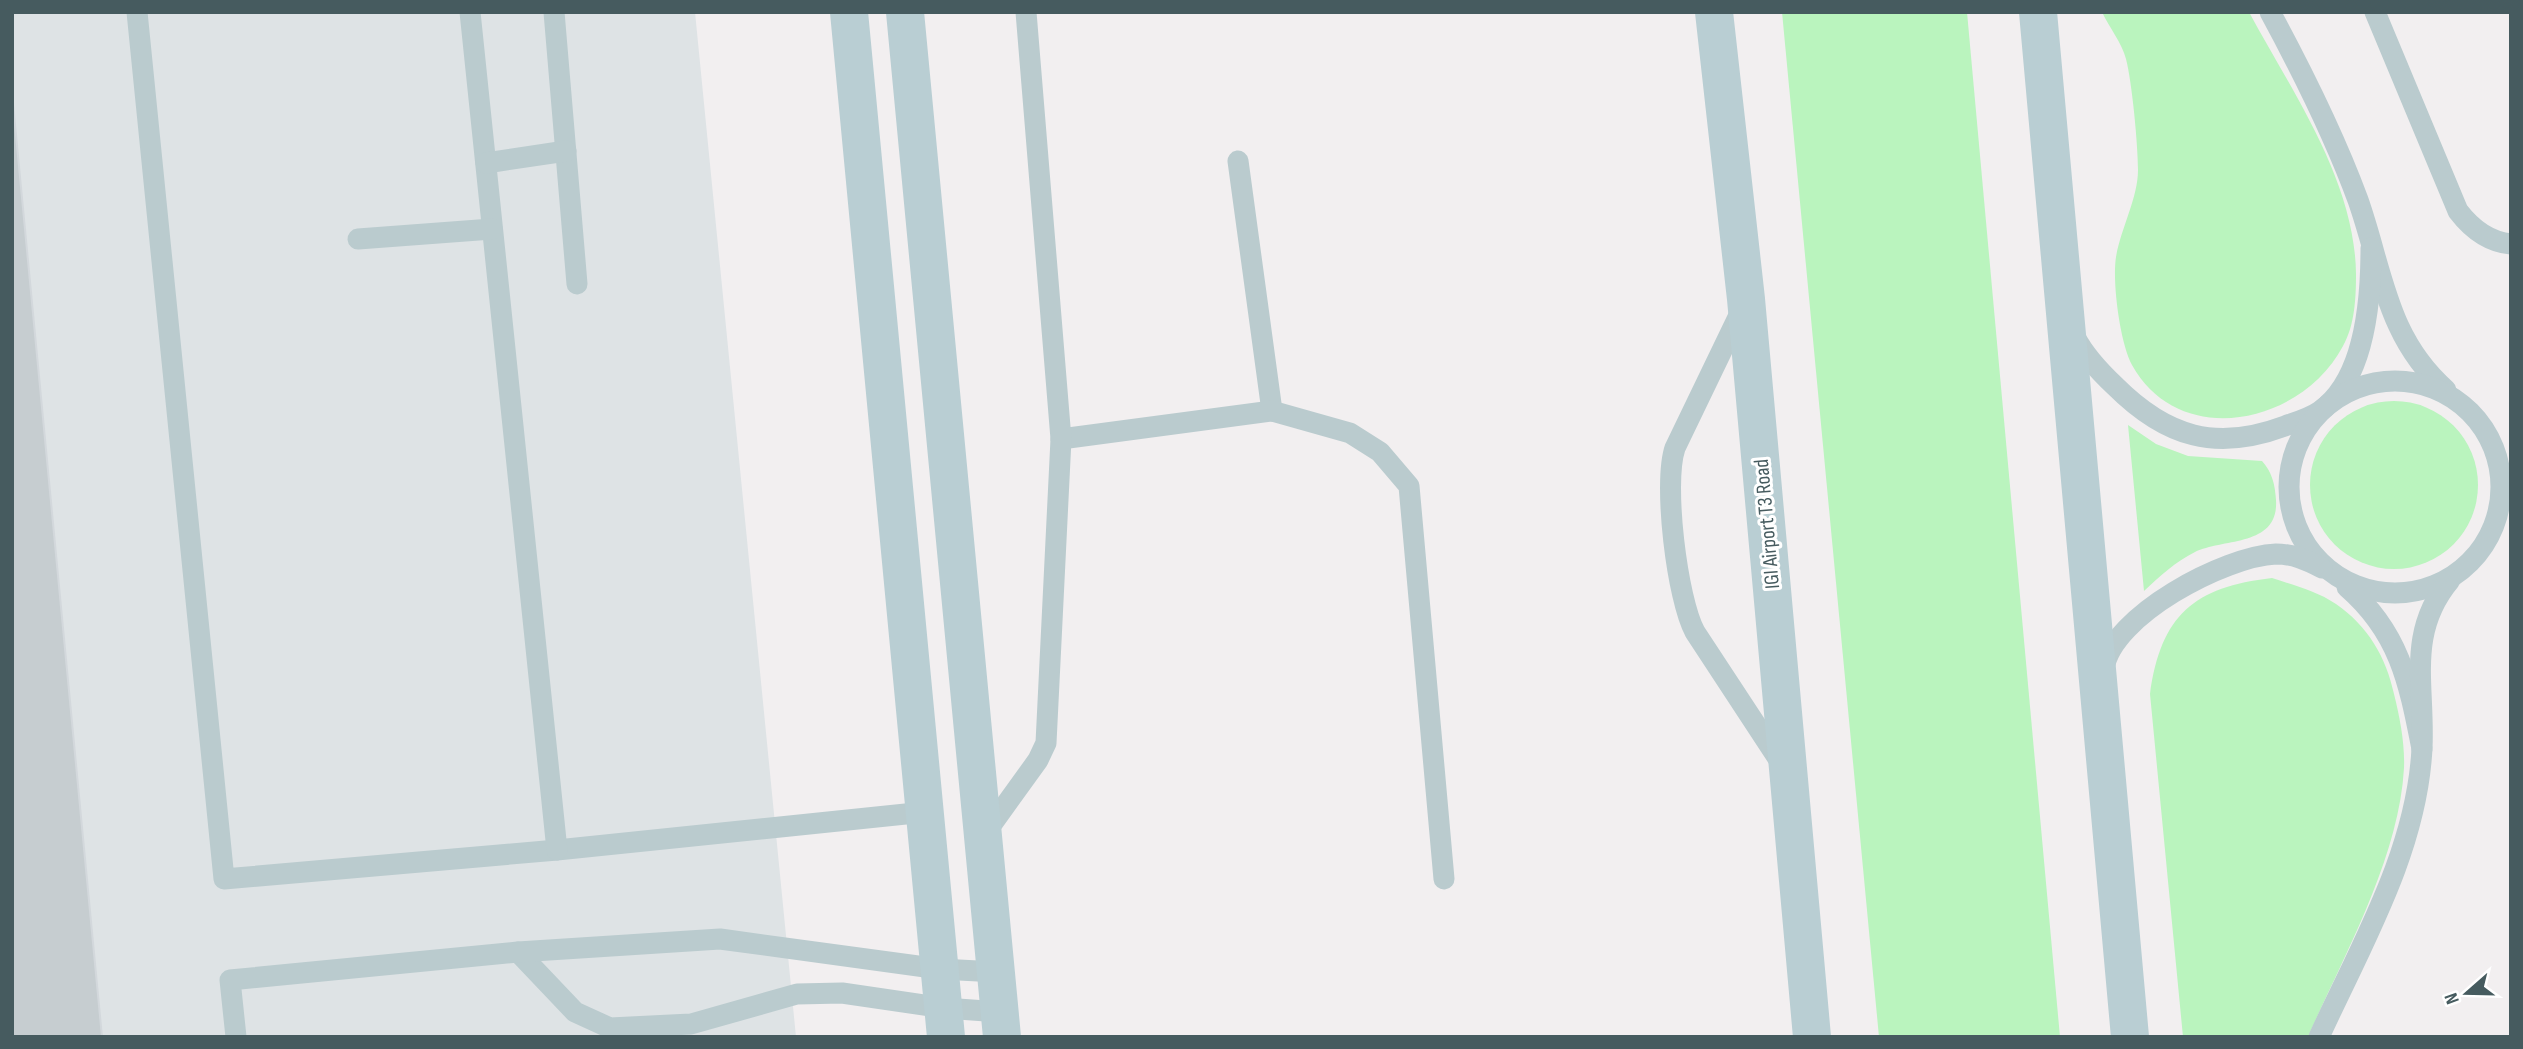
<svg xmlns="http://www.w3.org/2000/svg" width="2523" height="1049" viewBox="0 0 2523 1049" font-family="'Sofia Sans Condensed',sans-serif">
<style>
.airport{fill:#dee3e5}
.green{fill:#baf4be}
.building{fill:#c6cdd0;stroke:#d3d8dc;stroke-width:2}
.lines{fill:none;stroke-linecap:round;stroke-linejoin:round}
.lane{stroke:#bacbce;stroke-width:21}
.secondary{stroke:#b9ced3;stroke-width:38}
.labels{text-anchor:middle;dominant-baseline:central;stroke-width:6;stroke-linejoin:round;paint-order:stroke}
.street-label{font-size:21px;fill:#465b5f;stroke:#fff}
</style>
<rect width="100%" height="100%" fill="#f2eff0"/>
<!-- airport -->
<polygon class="airport" points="12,12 695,12 796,1037 12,1037"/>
<!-- green -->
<g class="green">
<polygon points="1782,12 1967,12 2060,1037 1879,1037"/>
<path d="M2102,12H2249C2292,92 2355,180 2356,274C2356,297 2355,325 2343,346C2302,424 2180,451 2132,365C2120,343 2112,282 2116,257C2121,228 2138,198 2138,170C2138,145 2132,82 2126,59C2122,43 2109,27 2102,12Z"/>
<circle cx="2394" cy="485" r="84"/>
<path d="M2128,425L2156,444L2188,456L2262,461C2272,472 2275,484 2276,500C2279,547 2224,538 2195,552C2175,562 2160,576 2144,591Z"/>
<path d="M2272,578C2293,585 2317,591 2336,604C2368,626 2386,657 2394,694C2400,718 2405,744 2404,768C2399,858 2344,955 2308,1037H2183L2150,694C2161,615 2194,587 2272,578Z"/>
</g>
<!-- building -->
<polygon class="building" points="12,93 102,1037 12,1037"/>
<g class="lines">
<!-- lane -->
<g class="lane">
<polyline points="137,12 224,879 557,850 925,812"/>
<polyline points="470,12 557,850"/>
<polyline points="554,12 577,284"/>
<path d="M2270,12C2303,73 2334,135 2358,200C2383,271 2386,337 2446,390"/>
<path d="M2375,12L2458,211C2471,228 2489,242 2511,244"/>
<polyline points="1238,161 1272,411"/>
<polyline points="486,163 566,151"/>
<polyline points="358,239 492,229"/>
<path d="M1742,309L1675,448C1663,483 1677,599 1695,632L1781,763"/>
<path d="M2075,337C2085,356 2099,371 2115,386C2166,437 2216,452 2285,426C2296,422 2310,418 2320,411C2366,379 2371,298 2371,248"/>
<circle cx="2395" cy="487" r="106"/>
<polyline points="1061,439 1272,411 1350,433 1380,452 1409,486 1444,879"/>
<path d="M2347,587C2400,633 2409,683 2422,749"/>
<path d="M2104,669C2111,616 2225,556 2276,554C2293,554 2307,560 2322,568"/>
<polyline points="984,835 1038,760 1046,743 1061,439 1026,12"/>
<polyline points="518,952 575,1012 610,1028 691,1024 797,994 842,993 944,1008 1000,1012"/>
<polyline points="236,1037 230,980 518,952 720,939 940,969 997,972"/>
<path d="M2319,1037C2361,945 2417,851 2422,748C2425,685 2406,633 2450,580"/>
</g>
<!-- secondary -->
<g class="secondary">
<polyline points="849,12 946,1037"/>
<polyline points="905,12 1002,1037"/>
<polyline points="1714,12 1746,299 1812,1037"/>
<polyline points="2038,12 2130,1037"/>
</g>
</g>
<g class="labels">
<!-- street labels -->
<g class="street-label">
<text transform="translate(1767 524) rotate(-95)">IGI Airport T3 Road</text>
</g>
</g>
<!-- border -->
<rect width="2523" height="1049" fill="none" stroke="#465b5f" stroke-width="28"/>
<!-- north arrow -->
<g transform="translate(2467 993) rotate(250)" stroke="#ffffff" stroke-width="5" paint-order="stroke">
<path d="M0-5L12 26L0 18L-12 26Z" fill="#465b5f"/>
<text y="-10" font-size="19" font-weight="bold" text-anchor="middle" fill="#465b5f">N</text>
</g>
</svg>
